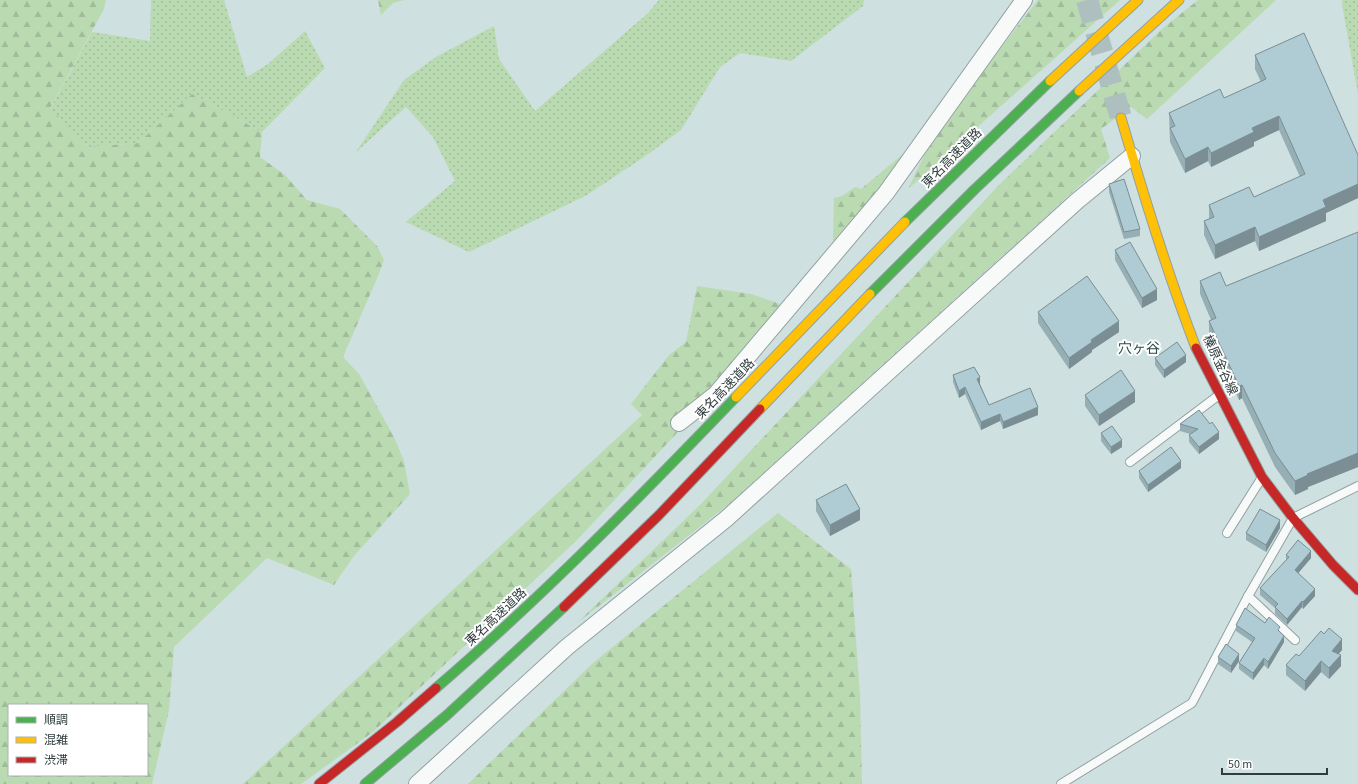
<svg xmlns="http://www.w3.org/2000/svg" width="1358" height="784" viewBox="0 0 1358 784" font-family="'Source Sans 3','Noto Sans JP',sans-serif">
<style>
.grass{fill:url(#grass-dots)}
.forest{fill:url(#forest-firs);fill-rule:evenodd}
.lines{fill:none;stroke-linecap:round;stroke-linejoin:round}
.secondary-tunnel{stroke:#aebfbf;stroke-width:22;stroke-dasharray:22 11;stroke-linecap:butt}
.lane-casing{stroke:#92a0a0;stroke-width:10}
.street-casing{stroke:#92a0a0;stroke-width:18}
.fast-casing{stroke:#92a0a0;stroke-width:11}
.slow-casing{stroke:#92a0a0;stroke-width:11}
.jam-casing{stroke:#92a0a0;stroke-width:11}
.lane{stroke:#f8fafa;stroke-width:8}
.street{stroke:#f8fafa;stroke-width:16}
.fast{stroke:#4caf50;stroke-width:9}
.slow{stroke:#ffc107;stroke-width:9}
.jam{stroke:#c62828;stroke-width:9}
.wall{fill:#96afb5}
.shaded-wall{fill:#7a8e94}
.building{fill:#afcbd3;stroke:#7a8e94}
.labels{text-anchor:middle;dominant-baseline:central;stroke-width:4;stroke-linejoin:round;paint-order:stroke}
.street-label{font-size:13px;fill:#303d3d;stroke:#fff}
.neighbourhood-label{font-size:14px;fill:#2f4c4c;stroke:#fff}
</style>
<defs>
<pattern id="grass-dots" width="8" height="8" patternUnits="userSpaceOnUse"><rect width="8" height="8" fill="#badab2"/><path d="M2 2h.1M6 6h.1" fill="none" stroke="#a0bc9a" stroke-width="1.8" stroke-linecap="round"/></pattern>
<pattern id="forest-firs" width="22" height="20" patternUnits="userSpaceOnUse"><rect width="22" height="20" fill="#badab2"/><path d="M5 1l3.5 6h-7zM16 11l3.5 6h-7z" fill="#a0bc9a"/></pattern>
</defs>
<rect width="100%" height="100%" fill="#cee0e0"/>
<!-- grass -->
<g class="grass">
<polygon points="151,0 224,0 247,77 268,64 305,31 325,68 262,132 192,94 138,143 89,147 50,109 92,32 150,41"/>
<polygon points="659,0 864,0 863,6 791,61 740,53 720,67 681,130 647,155 587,195 469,252 406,222 455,181 433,137 406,107 356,152 404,80 436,57 494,26 499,59 535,111 647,14"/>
<polygon points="1342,0 1358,0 1358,94 1343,10"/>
</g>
<!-- forest -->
<g class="forest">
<path d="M0,0H106L104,9L50,108L89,147L138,143L192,94L262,132L260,157L285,175L307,200L340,209L377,246L384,260L378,276L343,357L359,374L394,437L404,461L410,494L354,556L334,585L267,558L174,647L169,710L152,784H0ZM9,705H147V775H9Z"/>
<polygon points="378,0 404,0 393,3 381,15"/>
<polygon points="1038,0 1120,0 908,189 935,133"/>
<polygon points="1198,0 1276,0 1147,119 1131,107 1101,129 1110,158 729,504 577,623 701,504 998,186 1162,29"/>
<path d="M909,149C892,177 862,226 833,241L834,198L842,196L855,187L861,189Z"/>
<polygon points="697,286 751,294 780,304 705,403 577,540 373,732 301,784 243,784 642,415 631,404 669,355 686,342"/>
<polygon points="778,513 851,569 860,696 862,784 468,784 593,663"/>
</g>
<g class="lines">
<!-- secondary-tunnel -->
<polyline class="secondary-tunnel" points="1087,0 1121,118"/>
<defs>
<g id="lane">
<polyline points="1130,462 1219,395"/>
<polyline points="1227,533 1261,479"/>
<polyline points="1248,596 1295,640"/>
<polyline points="1061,784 1192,703 1247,598 1293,518 1358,486"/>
</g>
<g id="street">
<polyline points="679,423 716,394 886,193 1024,0"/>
<polyline points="417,784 567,647 726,519 1077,201 1132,156"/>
</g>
<g id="fast">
<polyline points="905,222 1050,81"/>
<polyline points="870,294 975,189 1079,91"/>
<path d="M436,688C542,597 640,497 736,397"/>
<polyline points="365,784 447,715 564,607"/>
</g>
<g id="slow">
<polyline points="1050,81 1138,0"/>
<polyline points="1079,91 1179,0"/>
<path d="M1121,118C1144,196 1167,272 1196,348"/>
<polyline points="736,397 905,222"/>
<polyline points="760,409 870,294"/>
</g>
<g id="jam">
<polyline points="1196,348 1262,477 1293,518 1333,565 1358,590"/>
<polyline points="564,607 659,515 760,409"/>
<polyline points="319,784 397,722 436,688"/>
</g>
</defs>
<!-- lane casing -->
<use href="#lane" class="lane-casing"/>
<!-- street casing -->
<use href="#street" class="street-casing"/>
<!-- fast casing -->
<use href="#fast" class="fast-casing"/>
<!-- slow casing -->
<use href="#slow" class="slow-casing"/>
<!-- jam casing -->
<use href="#jam" class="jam-casing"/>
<!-- lane -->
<use href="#lane" class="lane"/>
<!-- street -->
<use href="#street" class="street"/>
<!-- fast -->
<use href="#fast" class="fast"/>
<!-- slow -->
<use href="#slow" class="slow"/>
<!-- jam -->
<use href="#jam" class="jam"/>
</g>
<!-- wall -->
<g class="wall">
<polygon points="1255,55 1358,155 1358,198 1326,213 1326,221 1259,251 1255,241 1215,259 1204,235 1204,221 1209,219 1209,205 1254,197 1300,177 1279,130 1254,142 1254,146 1211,167 1208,161 1185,173 1170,142 1169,113 1224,98 1261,82 1255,69"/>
<polygon points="1109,184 1140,229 1140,236 1124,239 1109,192"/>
<polygon points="1358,232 1358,467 1308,487 1308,489 1295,495 1275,467 1242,398 1239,400 1209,335 1209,321 1211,320 1200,294 1200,281 1226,286"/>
<polygon points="1115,250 1157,300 1142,308 1115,260"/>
<polygon points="1038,312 1119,332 1092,350 1092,352 1069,369 1038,323"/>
<polygon points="1155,358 1186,362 1164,378 1155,365"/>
<polygon points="953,375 980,384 989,405 1038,415 1003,429 1000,421 981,430 965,394 959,398 953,382"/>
<polygon points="1085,395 1135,402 1099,426 1085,406"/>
<polygon points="1199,410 1219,439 1199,454 1189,442 1189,435 1190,434 1180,431 1180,424"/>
<polygon points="1101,433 1122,447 1111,454 1101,441"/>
<polygon points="1181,468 1148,492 1139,478 1139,471"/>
<polygon points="816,500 860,520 830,536 816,511"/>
<polygon points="1280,528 1266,552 1246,540 1246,533"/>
<polygon points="1286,555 1311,558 1298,573 1315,596 1303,609 1302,607 1287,625 1275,614 1275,608 1260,595 1260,588 1286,560"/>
<polygon points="1236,625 1280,632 1284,642 1268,669 1264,665 1253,680 1239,669 1239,663 1252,642 1236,631"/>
<polygon points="1342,650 1338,654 1341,666 1329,679 1321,672 1305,691 1286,675 1286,665"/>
<polygon points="1218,657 1239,661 1231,673 1218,664"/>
</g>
<!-- shaded-wall -->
<g class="shaded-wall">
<polygon points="1279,116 1279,130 1254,142 1254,146 1211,167 1211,153 1252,128"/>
<polygon points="1208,147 1208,161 1185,173 1185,159"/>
<polygon points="1358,184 1358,198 1326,213 1326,221 1259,251 1259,237 1323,200"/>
<polygon points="1255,227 1255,241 1215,259 1215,245"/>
<polygon points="1157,289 1157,300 1142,308 1142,298"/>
<polygon points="1119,321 1119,332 1092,350 1092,352 1069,369 1069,358 1091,340"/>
<polygon points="1186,355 1186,362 1164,378 1164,370"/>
<polygon points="980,377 980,384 977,386 977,379"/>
<polygon points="1242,385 1242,398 1239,400 1239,386"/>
<polygon points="965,387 965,394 959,398 959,391"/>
<polygon points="1135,391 1135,402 1099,426 1099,415"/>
<polygon points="1038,407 1038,415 1003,429 1003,422"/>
<polygon points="1000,414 1000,421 981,430 981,422"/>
<polygon points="1219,432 1219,439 1199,454 1199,447"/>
<polygon points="1122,440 1122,447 1111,454 1111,447"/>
<polygon points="1358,453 1358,467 1308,487 1308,489 1295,495 1295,481 1307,474"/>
<polygon points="1181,461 1181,468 1148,492 1148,485"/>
<polygon points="860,509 860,520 830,536 830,525"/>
<polygon points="1280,520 1280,528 1266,552 1266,545"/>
<polygon points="1311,551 1311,558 1295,577 1295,570"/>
<polygon points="1315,589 1315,596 1303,609 1303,602"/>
<polygon points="1302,601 1302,607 1287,625 1287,619"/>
<polygon points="1284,636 1284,642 1268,669 1268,662"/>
<polygon points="1342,639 1342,650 1332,662 1332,651"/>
<polygon points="1239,654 1239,661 1231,673 1231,666"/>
<polygon points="1341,655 1341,666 1329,679 1329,668"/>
<polygon points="1264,658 1264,665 1253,680 1253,673"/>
<polygon points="1321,661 1321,672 1305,691 1305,681"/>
</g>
<!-- building -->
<g class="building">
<polygon points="1304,33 1358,155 1358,184 1323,200 1326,207 1259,237 1255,227 1215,245 1204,221 1214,217 1209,205 1249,187 1254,197 1305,174 1279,116 1252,128 1254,132 1211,153 1208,147 1185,159 1170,128 1175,126 1169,113 1220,89 1224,98 1266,79 1255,55"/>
<polygon points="1124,179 1140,229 1124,232 1109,184"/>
<polygon points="1358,232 1358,453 1307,474 1308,475 1295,481 1275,453 1242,385 1239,386 1209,321 1216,318 1200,281 1220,272 1226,286"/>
<polygon points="1130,242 1157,289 1142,298 1115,250"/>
<polygon points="1087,276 1119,321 1091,340 1092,342 1069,358 1038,312"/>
<polygon points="1177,342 1186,355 1164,370 1155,358"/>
<polygon points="974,367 980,377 977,379 989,405 1030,388 1038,407 1003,422 1000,414 981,422 965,387 959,391 953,375"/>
<polygon points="1121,370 1135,391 1099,415 1085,395"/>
<polygon points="1199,410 1210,424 1212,422 1219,432 1199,447 1189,435 1198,429 1180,424"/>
<polygon points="1112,426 1122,440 1111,447 1101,433"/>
<polygon points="1171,447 1181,461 1148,485 1139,471"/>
<polygon points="846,484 860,509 830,525 816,500"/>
<polygon points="1260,509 1280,520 1266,545 1246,533"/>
<polygon points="1298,540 1311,551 1295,570 1315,589 1303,602 1302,601 1287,619 1275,607 1278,604 1260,588 1289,557 1286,555"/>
<polygon points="1245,608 1265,623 1269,617 1280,627 1278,630 1284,636 1268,662 1264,658 1253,673 1239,663 1255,638 1236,625"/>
<polygon points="1329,628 1342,639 1332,651 1341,655 1329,668 1321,661 1305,681 1286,665 1296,654 1299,656 1321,631 1324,634"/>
<polygon points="1226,644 1239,654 1231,666 1218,657"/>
</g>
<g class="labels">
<!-- street labels -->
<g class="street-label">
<text transform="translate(952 158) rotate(-45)">東名高速道路</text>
<text transform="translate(1220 365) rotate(65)">榛原金谷線</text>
<text transform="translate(725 389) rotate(-46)">東名高速道路</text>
<text transform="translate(496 617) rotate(-43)">東名高速道路</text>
</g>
<!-- neighbourhood labels -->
<g class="neighbourhood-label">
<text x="1139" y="349">穴ヶ谷</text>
</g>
</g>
<!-- legend -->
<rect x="8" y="704" width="140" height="72" fill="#ffffff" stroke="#acb1b1"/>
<rect x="16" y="717" width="20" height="6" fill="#4caf50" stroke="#acb1b1"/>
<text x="44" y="724" font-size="12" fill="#303d3d">順調</text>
<rect x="16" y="737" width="20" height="6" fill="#ffc107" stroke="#acb1b1"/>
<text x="44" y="744" font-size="12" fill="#303d3d">混雑</text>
<rect x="16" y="757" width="20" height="6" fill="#c62828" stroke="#acb1b1"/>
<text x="44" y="764" font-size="12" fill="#303d3d">渋滞</text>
<!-- scale -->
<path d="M1222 768v6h105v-6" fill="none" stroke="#303d3d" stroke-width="2"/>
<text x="1228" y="768" font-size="12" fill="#303d3d" stroke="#ffffff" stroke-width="3" paint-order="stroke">50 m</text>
</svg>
